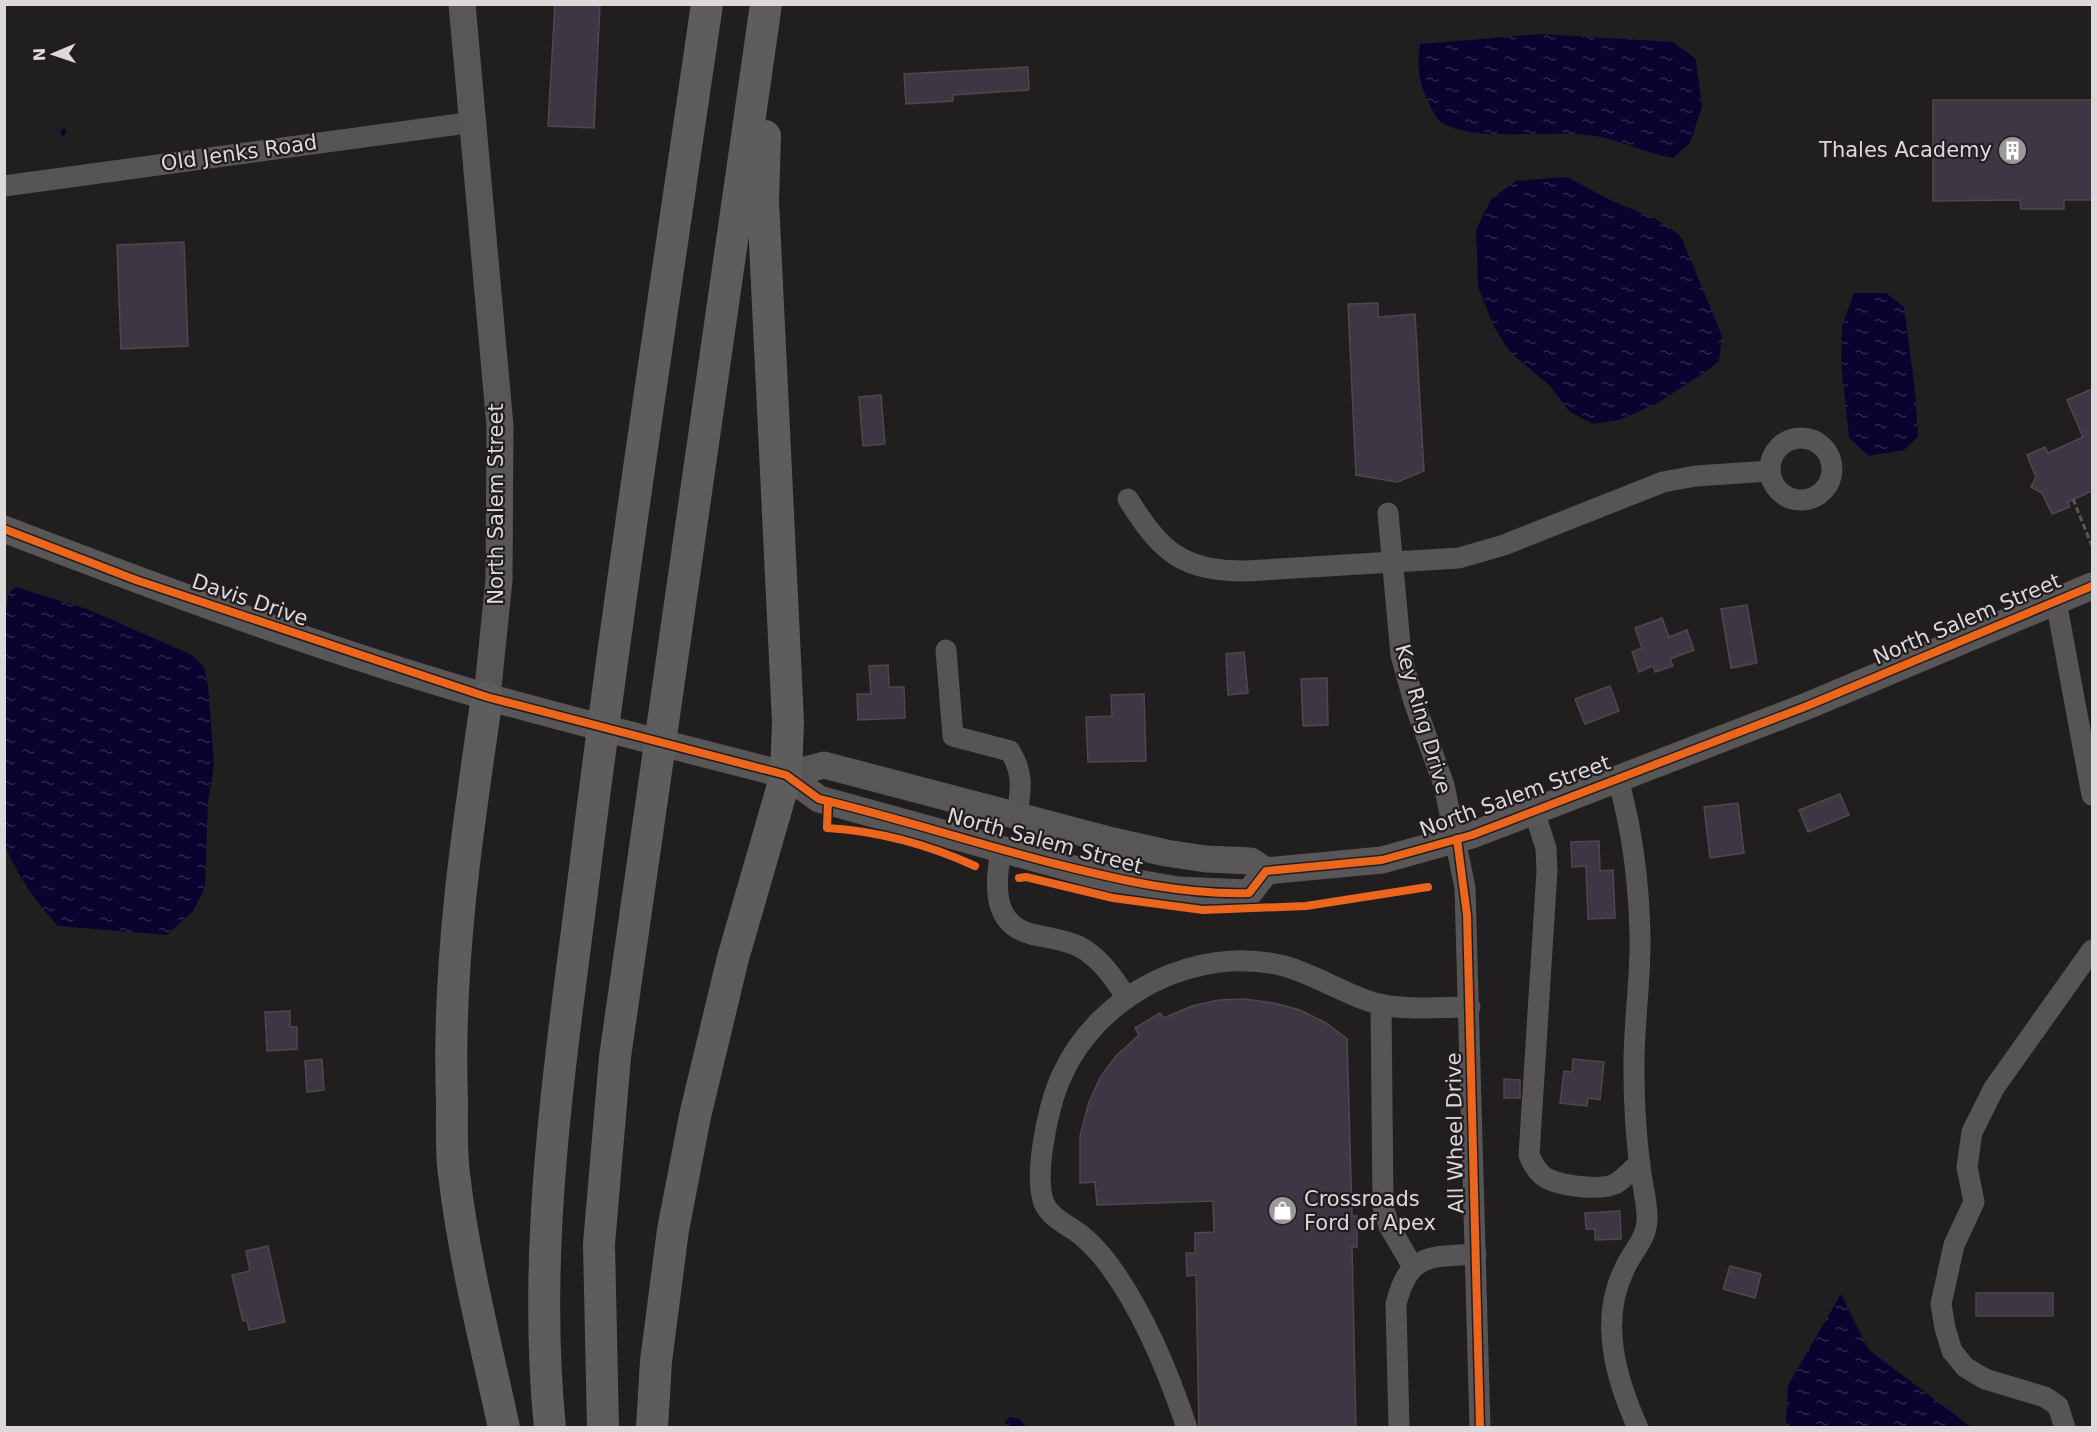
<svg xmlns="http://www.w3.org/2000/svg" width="2097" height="1432" viewBox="0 0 2097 1432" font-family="'DejaVu Sans',sans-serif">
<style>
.water{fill:url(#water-ripples)}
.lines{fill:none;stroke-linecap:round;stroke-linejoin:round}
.stream{stroke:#0a0330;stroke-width:5}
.building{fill:#3f3644;stroke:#4b494b;stroke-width:1.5}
.path{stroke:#585657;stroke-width:3;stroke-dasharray:6 3;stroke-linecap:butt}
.minor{stroke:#565454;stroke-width:21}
.major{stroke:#585657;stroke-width:27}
.highway{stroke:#5e5c5c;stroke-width:32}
.cycleway-casing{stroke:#221d20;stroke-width:11}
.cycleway{stroke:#eb651d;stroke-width:8}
.labels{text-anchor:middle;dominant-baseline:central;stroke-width:4.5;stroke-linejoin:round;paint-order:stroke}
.poi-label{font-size:21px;fill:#ddd9db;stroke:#221d20;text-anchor:end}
.street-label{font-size:21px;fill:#ddd9db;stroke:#221d20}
</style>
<defs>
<pattern id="water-ripples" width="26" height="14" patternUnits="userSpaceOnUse" patternTransform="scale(1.5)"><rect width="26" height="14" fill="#0a0330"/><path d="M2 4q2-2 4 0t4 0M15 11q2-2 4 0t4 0" fill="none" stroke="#2d274d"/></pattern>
</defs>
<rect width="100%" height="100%" fill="#211e20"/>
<!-- water -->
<g class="water">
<path d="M1540,34L1673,42L1696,59L1702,107L1690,143L1673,158C1643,153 1620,139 1589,135C1552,130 1468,143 1440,121C1435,117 1431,107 1428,101C1418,82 1417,64 1420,44Z"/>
<polygon points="1567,177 1612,201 1656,219 1681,236 1722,336 1719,361 1707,371 1656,404 1619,420 1593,424 1570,412 1550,386 1510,352 1494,327 1478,287 1476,229 1492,198 1516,181"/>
<polygon points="1854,293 1886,293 1904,307 1915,390 1918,437 1904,450 1869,456 1849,438 1841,361 1842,326"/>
<path d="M16,587L87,609L192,655L204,667L208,685L214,765L208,803L205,888L193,911L167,935L58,926C34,900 18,876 4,844L5,620L8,594Z"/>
<polygon points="1841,1294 1868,1349 1971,1427 1786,1427 1788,1385"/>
<polygon points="1010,1417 1019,1419 1027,1427 1005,1427 1005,1422"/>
</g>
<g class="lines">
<!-- stream -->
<polyline class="stream" points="63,133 64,131"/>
</g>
<!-- building -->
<g class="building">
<polygon points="555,4 600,4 594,128 548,126"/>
<polygon points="1028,67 1029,90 953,95 953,101 906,104 904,74"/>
<polygon points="1933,100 2092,100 2092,200 2064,200 2064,209 2021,209 2020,200 1933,201"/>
<polygon points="184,242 188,346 121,349 117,245"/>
<polygon points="1378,303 1378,317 1415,314 1424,471 1397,482 1356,475 1348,304"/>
<polygon points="2092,389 2092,491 2068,502 2070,507 2052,514 2042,493 2031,487 2036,477 2027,455 2045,447 2048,453 2083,437 2067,400"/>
<polygon points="881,395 885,444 863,446 859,397"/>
<polygon points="1747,605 1757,663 1731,668 1721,609"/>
<polygon points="1662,618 1669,637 1687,630 1694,650 1670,659 1673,666 1655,672 1653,666 1639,672 1632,652 1642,648 1635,628"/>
<polygon points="1244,652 1248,693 1228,695 1226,654"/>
<polygon points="888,665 889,687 904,687 905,718 858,720 857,694 871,694 869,666"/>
<polygon points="1327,678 1328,725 1303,726 1301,679"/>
<polygon points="1610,686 1619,711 1585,724 1575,699"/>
<polygon points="1144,694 1146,761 1088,762 1086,717 1112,716 1111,695"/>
<polygon points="1840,794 1849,815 1808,832 1799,810"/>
<polygon points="1738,803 1744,853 1710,858 1704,807"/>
<polygon points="1599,841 1600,871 1613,870 1615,918 1588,919 1586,866 1572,867 1571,842"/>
<polygon points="1245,999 1274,1003 1300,1010 1326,1023 1347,1039 1352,1216 1357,1216 1357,1247 1352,1247 1356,1428 1199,1428 1196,1275 1187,1276 1186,1253 1195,1253 1195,1233 1214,1232 1213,1201 1097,1205 1095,1182 1080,1183 1080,1136 1089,1102 1101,1076 1117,1055 1139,1035 1135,1028 1160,1013 1164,1018 1192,1006 1219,1000"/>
<polygon points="290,1011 290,1027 297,1027 297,1049 267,1051 265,1012"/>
<polygon points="322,1059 324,1090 307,1092 305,1061"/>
<polygon points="1573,1059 1604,1062 1600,1100 1588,1098 1587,1106 1560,1103 1564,1071 1572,1072"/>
<polygon points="1504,1079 1520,1080 1520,1098 1504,1098"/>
<polygon points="1620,1211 1621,1239 1595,1240 1595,1229 1586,1229 1585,1213"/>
<polygon points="268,1246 285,1322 249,1330 247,1320 243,1321 232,1275 250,1271 246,1251"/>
<polygon points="1730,1266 1761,1274 1755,1298 1723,1289"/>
<rect x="1976" y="1293" width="77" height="23"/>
</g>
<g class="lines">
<!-- path -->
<polyline class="path" points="2073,499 2092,546"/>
<!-- minor -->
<g class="minor">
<polyline points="4,186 474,122"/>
<circle cx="1801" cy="469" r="31"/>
<path d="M1128,499C1161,552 1182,571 1246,571L1459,558L1504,545L1663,482L1696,476L1770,471"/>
<polyline points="1388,513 1401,655 1414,702 1444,785 1465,888 1480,1428"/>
<polyline points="2056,601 2092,795"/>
<path d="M946,650L953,736L1010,751C1024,774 1021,789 1017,815"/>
<path d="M1618,779C1632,829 1639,883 1640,936C1641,981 1633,1027 1634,1072C1634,1103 1636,1136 1640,1167C1642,1184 1648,1204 1647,1221C1646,1240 1631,1253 1624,1270C1599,1321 1616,1379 1638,1428"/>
<path d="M1534,811L1546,848L1547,871L1529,1155C1532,1162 1535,1169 1542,1175C1554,1186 1599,1191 1615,1184C1623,1180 1632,1169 1640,1163"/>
<path d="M1001,849C996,882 990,923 1031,934C1047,938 1064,939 1080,947C1100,958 1114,978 1126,997"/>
<polyline points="1381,1004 1383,1206 1389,1226 1413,1267"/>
<path d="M1187,1428C1169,1374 1143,1311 1109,1265C1101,1254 1092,1244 1081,1235C1069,1225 1051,1219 1044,1203C1033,1174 1049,1103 1062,1075C1099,994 1196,944 1284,966C1318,975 1357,1002 1389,1006C1415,1010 1444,1007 1470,1007"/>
<path d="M1399,1428L1396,1304C1409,1253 1429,1257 1476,1254"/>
<polyline points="2065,1428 2058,1406 2045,1397 1985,1379 1965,1367 1952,1351 1945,1328 1941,1304 1954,1245 1974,1202 1967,1167 1972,1132 1994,1088 2092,950"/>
</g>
<!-- major -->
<g class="major">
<polyline points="462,4 500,426 499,580 487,697"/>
<path d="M4,529C163,590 324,650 488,697C587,725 687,749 786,775L819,799L1103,877L1178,890L1249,893L1266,871"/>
<polyline points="786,775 824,765 1113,841 1166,853 1206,859 1251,861 1266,871 1382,860 1472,835 1807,706 2092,586"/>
</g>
<!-- highway -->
<g class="highway">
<path d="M487,697C467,832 447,965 452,1102C452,1126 451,1151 454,1174C464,1260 486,1344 504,1428"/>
<path d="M550,1428C531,1241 562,1053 585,868C621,579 665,292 707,4"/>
<polyline points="603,1428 599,1244 615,1057 766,4"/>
<polyline points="652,1428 656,1361 673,1230 695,1116 733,958 786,775 788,722 763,201 765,136"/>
</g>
<defs>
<g id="cycleway">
<path d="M4,529L136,580L487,697L786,775L819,799C899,818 977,844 1056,864C1120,880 1183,895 1249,893L1266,871L1382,860L1472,835L1807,706L2092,586"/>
<path d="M828,801L827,828C877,831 929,845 975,866"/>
<polyline points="1457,839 1467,915 1480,1428"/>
<polyline points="1019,878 1026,877 1113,898 1203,910 1306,906 1428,887"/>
</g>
</defs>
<!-- cycleway casing -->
<use href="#cycleway" class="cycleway-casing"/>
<!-- cycleway -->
<use href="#cycleway" class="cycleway"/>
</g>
<!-- icons -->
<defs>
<symbol id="building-disc" viewBox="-11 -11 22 22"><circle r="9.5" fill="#9b989a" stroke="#221d20"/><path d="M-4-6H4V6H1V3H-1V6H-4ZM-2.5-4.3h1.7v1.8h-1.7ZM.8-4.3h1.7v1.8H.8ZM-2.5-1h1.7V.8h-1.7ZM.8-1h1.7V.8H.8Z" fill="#fff"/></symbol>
<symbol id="shop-disc" viewBox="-11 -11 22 22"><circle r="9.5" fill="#9b989a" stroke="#221d20"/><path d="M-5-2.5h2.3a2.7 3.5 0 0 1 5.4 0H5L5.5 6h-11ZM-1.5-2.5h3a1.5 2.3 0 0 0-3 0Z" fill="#fff"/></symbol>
</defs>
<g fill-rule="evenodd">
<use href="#building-disc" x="1996" y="134" width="33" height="33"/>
<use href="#shop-disc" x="1266" y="1194" width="33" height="33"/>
</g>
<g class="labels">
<!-- poi labels -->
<g class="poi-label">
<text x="1992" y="150">Thales Academy</text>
<text x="1304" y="1199" text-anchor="start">Crossroads<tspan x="1304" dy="24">Ford of Apex</tspan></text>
</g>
<!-- street labels -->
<g class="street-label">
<text transform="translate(239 153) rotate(-8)">Old Jenks Road</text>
<text transform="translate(496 504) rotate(-90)">North Salem Street</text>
<text transform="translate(250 600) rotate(19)">Davis Drive</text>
<text transform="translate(1967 619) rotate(-23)">North Salem Street</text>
<text transform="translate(1423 719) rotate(74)">Key Ring Drive</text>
<text transform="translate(1515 796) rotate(-20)">North Salem Street</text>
<text transform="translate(1045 841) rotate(15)">North Salem Street</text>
<text transform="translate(1455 1133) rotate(-91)">All Wheel Drive</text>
</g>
</g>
<!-- border -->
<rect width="2097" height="1432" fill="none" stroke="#ddd9db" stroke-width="12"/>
<!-- north arrow -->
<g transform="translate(54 54) rotate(268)" stroke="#221d20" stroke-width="4.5" paint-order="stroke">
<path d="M0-4.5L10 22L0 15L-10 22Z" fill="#ddd9db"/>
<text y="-9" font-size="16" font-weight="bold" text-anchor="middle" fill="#ddd9db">N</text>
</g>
</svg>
